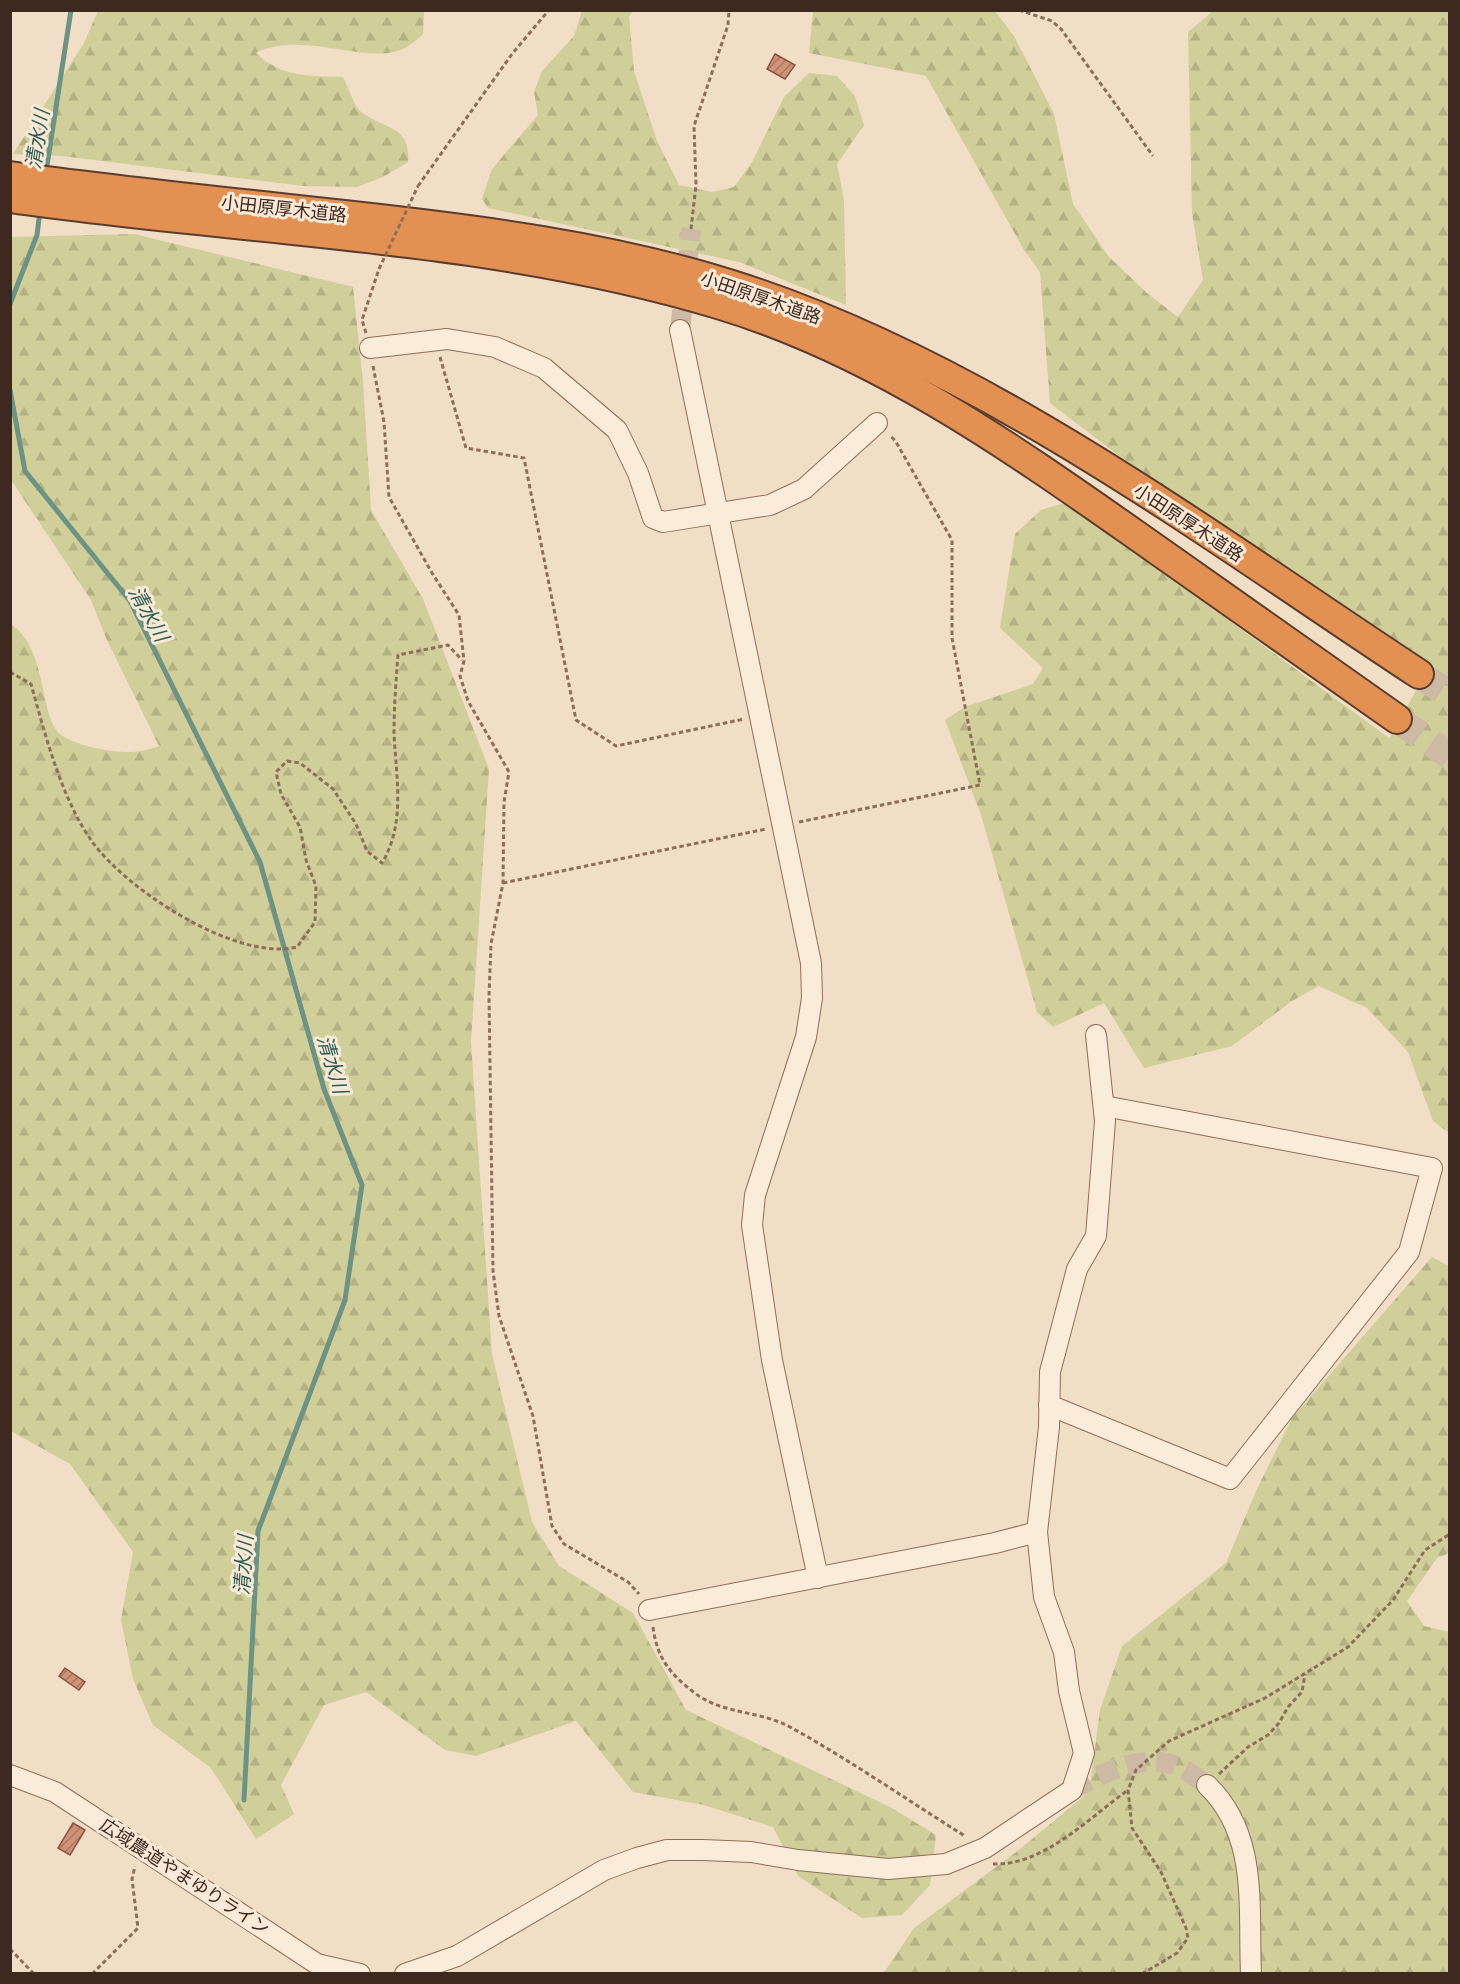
<svg xmlns="http://www.w3.org/2000/svg" width="1460" height="1984" viewBox="0 0 1460 1984" font-family="'Playfair Display','Noto Sans JP',serif">
<style>
.forest{fill:url(#forest-firs)}
.lines{fill:none;stroke-linecap:round;stroke-linejoin:round}
.stream{stroke:#6d9384;stroke-width:5}
.building{fill:url(#building-hatch);stroke:#8e533f;stroke-width:1.5}
.minor-tunnel{stroke:#cdbaa5;stroke-width:20;stroke-dasharray:20 10;stroke-linecap:butt}
.highway-tunnel{stroke:#cdbaa5;stroke-width:28;stroke-dasharray:28 14;stroke-linecap:butt}
.minor-casing{stroke:#8d6e5a;stroke-width:22}
.highway-casing{stroke:#5b3d2e;stroke-width:32}
.path{stroke:#8d6e5a;stroke-width:3;stroke-dasharray:4.5 3;stroke-linecap:butt}
.minor{stroke:#fbecda;stroke-width:20}
.highway{stroke:#e39053;stroke-width:28}
.path-bridge{stroke:#8d6e5a;stroke-width:3;stroke-dasharray:4.5 3;stroke-linecap:butt}
.labels{text-anchor:middle;dominant-baseline:central;stroke-width:6;stroke-linejoin:round;paint-order:stroke}
.street-label{font-size:18px;fill:#3d291f;stroke:#f8e9d6}
.water-label{font-size:20px;font-style:italic;fill:#2d5d53;stroke:#f8e9d6}
</style>
<defs>
<pattern id="forest-firs" width="22" height="20" patternUnits="userSpaceOnUse" patternTransform="scale(1.5)"><rect width="22" height="20" fill="#d0ce99"/><path d="M5 1l3.5 6h-7zM16 11l3.5 6h-7z" fill="#b4b183"/></pattern>
<pattern id="building-hatch" width="6" height="6" patternUnits="userSpaceOnUse" patternTransform="scale(1.5)"><rect width="6" height="6" fill="#d1927a"/><path d="M-1 1l2-2M0 6l6-6M5 7l2-2" fill="none" stroke="#ab7763"/></pattern>
</defs>
<rect width="100%" height="100%" fill="#f1dec6"/>
<!-- forest -->
<g class="forest">
<path d="M98,11H424L423,34C418,39 411,45 405,48C370,67 302,29 256,53C280,77 310,76 343,77C348,86 353,104 360,111C383,130 411,124 408,162L383,177L357,187L303,186L62,156L13,154L84,43Z"/>
<polygon points="582,11 633,11 629,16 634,71 657,141 679,185 712,192 734,187 752,162 784,97 809,73 837,76 855,96 864,125 837,164 844,200 846,305 739,262 488,208 482,199 492,169 538,115 534,92 542,71 574,36"/>
<polygon points="813,11 995,11 1014,36 1054,114 1073,204 1109,257 1148,294 1178,317 1203,280 1192,213 1188,32 1213,11 1449,11 1449,1133 1433,1121 1408,1052 1367,1008 1319,986 1292,1001 1232,1046 1144,1068 1104,1003 1053,1027 1037,1012 981,815 945,720 965,707 1033,684 1043,668 1000,628 1015,534 1041,510 1068,502 1389,738 1429,668 1118,455 1050,403 1040,272 1024,250 926,76 809,53"/>
<path d="M134,234L353,287L363,382L371,510L423,599L489,769L471,1042L492,1354L532,1522L559,1566L633,1613L686,1710L890,1807L936,1835L930,1885L902,1915L862,1918L798,1876L773,1827L704,1805L633,1792L576,1721L476,1756L445,1750L366,1692L324,1705L281,1785L294,1814L256,1839L211,1768L153,1725L133,1679L121,1620L133,1552L70,1464L11,1431V624C49,651 38,715 61,735C71,742 89,747 100,749C122,753 138,754 159,746L106,638L91,600L11,480L10,237Z"/>
<polygon points="1432,1257 1449,1266 1449,1553 1437,1558 1407,1601 1424,1626 1449,1632 1449,1973 883,1974 914,1928 1015,1853 1089,1792 1100,1710 1122,1646 1226,1563 1256,1491 1292,1418"/>
</g>
<g class="lines">
<!-- stream -->
<g class="stream">
<polyline points="46,172 71,10"/>
<polyline points="10,304 37,235 40,211"/>
<polyline points="10,390 25,471 130,601 260,862 324,1089 362,1185 345,1300 258,1531 244,1800"/>
</g>
</g>
<!-- building -->
<g class="building">
<polygon points="775,54 795,65 785,79 767,69"/>
<polygon points="65,1668 85,1682 79,1690 59,1676"/>
<polygon points="73,1823 85,1830 70,1855 58,1848"/>
</g>
<g class="lines">
<!-- minor-tunnel -->
<g class="minor-tunnel">
<polyline points="680,330 691,229"/>
<path d="M1072,1790C1103,1773 1144,1751 1179,1767C1189,1771 1198,1779 1207,1785"/>
</g>
<!-- highway-tunnel -->
<g class="highway-tunnel">
<polyline points="1419,674 1450,695"/>
<polyline points="1397,719 1450,756"/>
</g>
<defs>
<g id="minor">
<polyline points="680,330 811,963 812,998 806,1037 755,1195 752,1225 772,1360 818,1578"/>
<polyline points="370,348 447,339 495,347 544,368 617,430 638,473 653,518 663,522 770,505 804,489 877,423"/>
<polyline points="1049,1405 1230,1479 1409,1252 1432,1168 1104,1106"/>
<polyline points="649,1610 995,1543 1037,1532"/>
<polyline points="10,1775 55,1792 317,1964 360,1974"/>
<path d="M1207,1785C1259,1835 1248,1906 1251,1974"/>
<polyline points="405,1974 457,1956 604,1870 637,1858 667,1850 703,1850 751,1852 798,1860 888,1869 946,1864 985,1848 1072,1790 1084,1753 1069,1691 1064,1652 1044,1597 1037,1532 1049,1427 1050,1372 1077,1269 1096,1236 1105,1121 1096,1035"/>
</g>
<g id="highway">
<path d="M10,176C124,192 239,203 353,216C479,230 607,246 729,284C978,362 1203,532 1419,674"/>
<path d="M10,198C246,232 489,235 718,304C872,350 1005,443 1136,535C1223,596 1310,658 1397,719"/>
</g>
</defs>
<!-- minor casing -->
<use href="#minor" class="minor-casing"/>
<!-- highway casing -->
<use href="#highway" class="highway-casing"/>
<!-- path -->
<g class="path">
<polyline points="1019,10 1052,21 1061,29 1153,156"/>
<polyline points="418,186 512,54 549,10"/>
<polyline points="691,229 696,185 694,126 728,25 729,10"/>
<polyline points="366,333 362,320 379,269"/>
<polyline points="440,357 466,448 524,458 576,720 616,746 744,719"/>
<polyline points="373,366 384,422 389,497 432,573 459,615 464,661 460,676 468,701 509,772 504,802 503,883 491,944 489,996 493,1271 499,1316 533,1416 552,1526 564,1544 628,1582 639,1594"/>
<path d="M10,672L31,684C45,734 61,797 91,840C125,889 236,962 297,947L315,922L316,886L306,860L300,827L281,794L276,772L287,761L300,763L333,789L356,824L367,851L382,863C406,823 396,778 394,733C394,707 396,681 398,655L448,645L462,660"/>
<polyline points="799,822 980,785 952,638 952,540 896,442 890,435"/>
<polyline points="503,883 766,829"/>
<path d="M653,1627C657,1659 671,1675 696,1694C723,1714 761,1711 790,1727C850,1760 907,1800 965,1836"/>
<polyline points="1219,1774 1248,1747 1268,1735 1279,1723 1288,1707 1302,1692 1305,1674"/>
<path d="M993,1864C1043,1866 1089,1818 1128,1790"/>
<polyline points="10,1949 34,1974"/>
<polyline points="92,1974 138,1928 132,1879 135,1866"/>
<polyline points="1142,1974 1177,1953 1188,1938 1186,1928 1161,1872 1132,1828 1128,1790 1136,1770 1169,1741 1265,1698 1348,1647 1393,1600 1425,1550 1450,1534"/>
</g>
<!-- minor -->
<use href="#minor" class="minor"/>
<!-- highway -->
<use href="#highway" class="highway"/>
<!-- path-bridge -->
<polyline class="path-bridge" points="379,269 418,186"/>
</g>
<g class="labels">
<!-- street labels -->
<g class="street-label">
<text transform="translate(284 208) rotate(6)">小田原厚木道路</text>
<text transform="translate(761 297) rotate(19)">小田原厚木道路</text>
<text transform="translate(1189 522) rotate(33)">小田原厚木道路</text>
<text transform="translate(185 1876) rotate(33)">広域農道やまゆりライン</text>
</g>
<!-- water labels -->
<g class="water-label">
<text transform="translate(36 139) rotate(-81)">清水川</text>
<text transform="translate(150 613) rotate(61)">清水川</text>
<text transform="translate(334 1064) rotate(73)">清水川</text>
<text transform="translate(242 1565) rotate(-86)">清水川</text>
</g>
</g>
<!-- border -->
<rect width="1460" height="1984" fill="none" stroke="#3d291f" stroke-width="24"/>
</svg>
